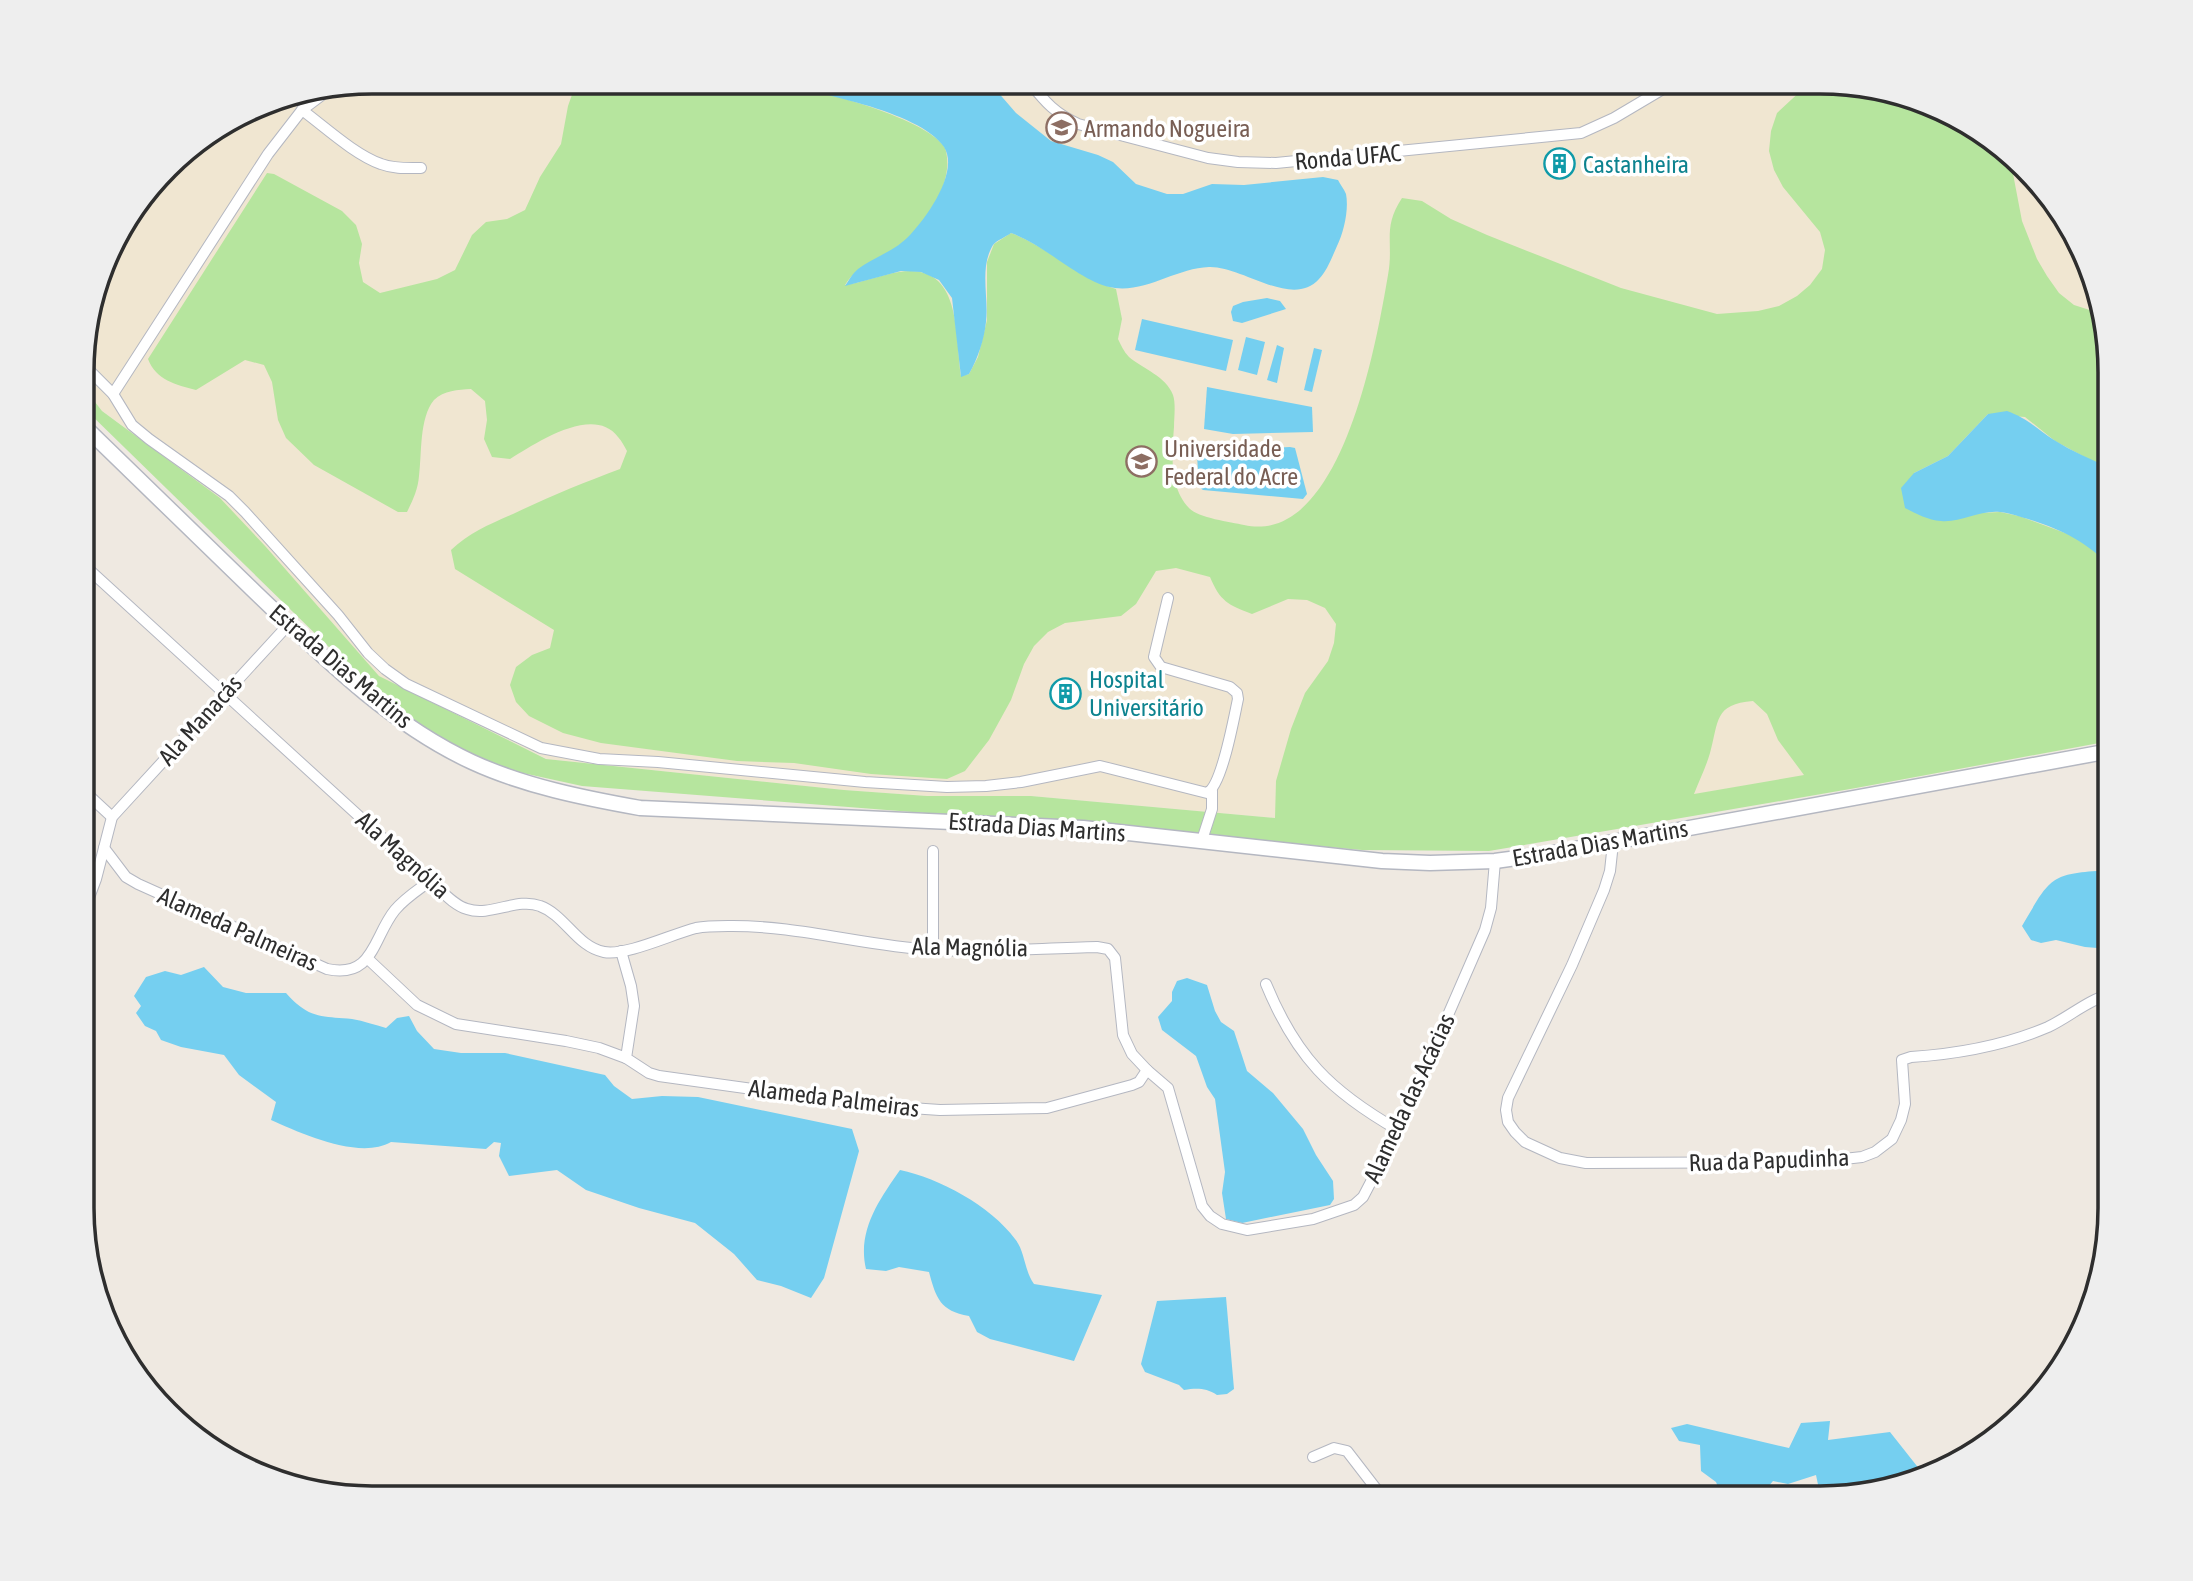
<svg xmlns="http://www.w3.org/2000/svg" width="2193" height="1581" viewBox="0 0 2193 1581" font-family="'Asap Condensed',sans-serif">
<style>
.education{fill:#f0e6d1}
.green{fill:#b6e59e;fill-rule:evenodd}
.pitch{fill:#c9ec9a}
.water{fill:#75cff0}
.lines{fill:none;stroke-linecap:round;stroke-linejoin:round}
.street-casing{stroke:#b4b7c1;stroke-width:12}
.secondary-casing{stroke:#b4b7c1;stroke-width:17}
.street{stroke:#fff;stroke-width:10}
.secondary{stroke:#fff;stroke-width:14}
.labels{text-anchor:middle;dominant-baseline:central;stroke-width:7;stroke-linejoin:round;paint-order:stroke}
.education-label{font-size:24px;fill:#785e54;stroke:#fff;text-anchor:start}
.street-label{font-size:24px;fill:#2e2e2e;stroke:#fff}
.culture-label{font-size:24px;fill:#0d838f;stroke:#fff;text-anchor:start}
.rim{fill:none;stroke:#2e2e2e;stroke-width:3.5}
</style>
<rect width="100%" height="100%" fill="#efe9e1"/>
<!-- education -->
<polygon class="education" points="373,82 1839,83 1914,98 1997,143 2081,244 2110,354 2110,724 1602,810 1276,818 1031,796 927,796 844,790 547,759 379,676 266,547 123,426 102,411 85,389 85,335 112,244 181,155 262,104"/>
<!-- green -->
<path class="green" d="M591,82C630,82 670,82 709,82C728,82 748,81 767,82C803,85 928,117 945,148C947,153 948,164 947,169C944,200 917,235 891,251C873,263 858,265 845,285C864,282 880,275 899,272C962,262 955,334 961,376L969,374L978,357L987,320V262L994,244L1011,233C1049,247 1077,278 1116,289L1122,319L1118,339C1121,345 1124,352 1129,357C1143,369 1166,376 1173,395C1176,404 1174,418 1174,427C1172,454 1169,487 1189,508C1198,518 1231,522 1244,525C1342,547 1377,339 1388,275C1394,243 1382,228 1402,198L1422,201L1451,219L1487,235L1621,288L1717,314L1758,311L1779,306L1797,296L1810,285L1822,269L1825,250L1820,232L1783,187L1774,170L1769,151L1771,131L1777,113L1805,87L1814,83H1839L1914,98L1997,143L2010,158L2022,221L2037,259L2047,276L2059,293L2074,305L2099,313L2110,354V467L2090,460L2055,441L2025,417L1988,414L1948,456L1914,473L1980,513L2000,512L2019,516L2076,537L2092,549L2110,566V741L1856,788L1489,851L1362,850L1128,829L582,786L509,770L439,739L372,689L85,409V389L102,411L220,498L266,547L379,676L546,759L844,790L927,796H1031L1275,818L1276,781L1291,729L1305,693L1328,661L1334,643L1336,624L1325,608L1307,600L1288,599L1252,614C1228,605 1220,601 1210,577L1176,568L1156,571L1136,604L1121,616L1065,623L1048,632L1034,646L1024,664L1011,700L989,740L965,771L947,779L871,774L794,763L737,761L699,756L601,743L563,733L529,716L516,702L510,685L516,667L532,655L550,648L554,630L455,569L451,550C469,533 490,524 513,514C548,497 583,483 620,469L627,451C624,446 622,441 618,437C593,404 535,444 510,459L492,457L484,439L487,420L485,401L471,389C458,390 444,390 434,400C419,418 422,454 419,476C418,489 413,500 407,512H398L314,465L286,438L278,420L272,382L264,365L245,360L196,390C176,385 156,380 148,359L267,173L274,174L342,211L356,225L362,244L359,263L363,282L380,293L437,279L455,270L472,235L486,222L507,219L525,210L540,177L561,144L568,106L574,89ZM1753,701L1767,714L1778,740L1804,775L1694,794C1699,781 1706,767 1710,753C1719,721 1714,704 1753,701Z"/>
<!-- pitch -->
<polygon class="pitch" points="2061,221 2081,244 2090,278 2081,281"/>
<!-- water -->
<g class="water">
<path d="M769,82L990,83L1016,113L1051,141L1098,155L1113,162L1136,184L1167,194H1183L1212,184L1244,185L1323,177L1338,180C1340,184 1344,189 1346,194C1349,209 1344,232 1337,246C1332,257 1327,271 1319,279C1292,309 1243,266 1209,267C1177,268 1147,292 1115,288C1082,284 1046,245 1011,233C1006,237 997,240 993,245C979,268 989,297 986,322C984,340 978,358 969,374L961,377L952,298L939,280L921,272L901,271L845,286C849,280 853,273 858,269C874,257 893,252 908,237C925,220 960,172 944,147C919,110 812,92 769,82Z"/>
<polygon points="1267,298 1280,301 1286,309 1242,323 1233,321 1231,312 1233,306 1243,302"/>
<polygon points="1142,319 1233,340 1226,371 1135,350"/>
<polygon points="1246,337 1265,342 1257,375 1238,370"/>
<polygon points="1277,345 1284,348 1277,383 1267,380"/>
<polygon points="1314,348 1322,350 1312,392 1304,390"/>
<polygon points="1207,387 1312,407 1313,432 1233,434 1204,429"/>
<path d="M2007,411C2027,418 2037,429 2054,440C2072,451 2091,460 2110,467V566C2087,543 2063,530 2031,520C2021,517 2010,513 2000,512C1979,510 1960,523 1941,521C1928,520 1917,514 1905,508L1901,488L1914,473L1948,456L1988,414Z"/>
<polygon points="1290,447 1295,448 1307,494 1303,499 1203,490 1199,487 1197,455 1201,451"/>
<path d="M2110,870V949L2085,947L2056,940L2041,943L2031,940L2022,926C2052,875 2050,874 2110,870Z"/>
<path d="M204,967L223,987L246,993H286C309,1019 321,1016 352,1019C364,1021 375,1025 386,1028L397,1018L409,1016L417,1031L434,1049L461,1053H505L605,1075L614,1086L632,1099L662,1096L698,1097L852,1129L859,1151L824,1278L811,1298L781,1286L757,1280L734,1254L695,1223L639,1208L586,1190L557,1170L509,1176L499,1156L501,1143L494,1142L486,1149L391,1142C360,1160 302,1134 271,1120L276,1102L239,1075L224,1055L181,1047L161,1040L156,1031L145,1026L136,1013L141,1006L134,996L146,977L165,971L181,975Z"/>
<polygon points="1187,978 1207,985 1215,1011 1221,1022 1234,1031 1247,1071 1273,1093 1303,1129 1316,1155 1333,1181 1334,1199 1330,1205 1242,1223 1226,1219 1222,1193 1225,1172 1215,1099 1207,1087 1196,1056 1162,1030 1158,1017 1172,1001 1172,992 1177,981"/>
<path d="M900,1170C939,1178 991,1206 1015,1239C1025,1251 1024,1270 1034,1284L1102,1295L1074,1361L990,1339L977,1332L969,1316C940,1311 936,1298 929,1272L899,1267L886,1271L866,1269C857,1231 879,1200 900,1170Z"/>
<path d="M1226,1297L1234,1389L1227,1394L1217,1395C1206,1388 1197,1388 1184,1390L1179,1385L1145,1372L1141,1364L1157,1301Z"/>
<polygon points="1830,1421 1828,1440 1890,1432 1924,1475 1821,1499 1816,1475 1788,1484 1773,1481 1758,1499 1723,1499 1716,1482 1701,1471 1700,1445 1679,1441 1671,1428 1687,1424 1789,1448 1801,1423"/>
</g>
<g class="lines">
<defs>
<g id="street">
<path d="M1030,83C1046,103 1055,113 1078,124L1208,158L1238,162L1276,163L1581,133L1614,118L1673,83"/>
<path d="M302,110C325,127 355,155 381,164C394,169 408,168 421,168"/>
<path d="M85,366L113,394L132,425L149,439L229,496L245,512L338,615L368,653L385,669L406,684L541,748L599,759L658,762L865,782L947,787L986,786L1021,782L1100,766L1207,793C1222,786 1234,717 1238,699L1237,693L1230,687L1161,667L1154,657L1168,598"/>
<polyline points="113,394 268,154 302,110 326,92"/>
<path d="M85,566L430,881C441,890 453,905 467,909C491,917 517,897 540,906C565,915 577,947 604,952C627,956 672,934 696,928C706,926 717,926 728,926C797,925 864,946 933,950C986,953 1043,948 1097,947L1108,949L1115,958L1123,1035L1132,1054L1147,1070L1168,1088L1202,1206L1210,1216L1222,1224L1247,1230L1313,1219L1354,1205L1363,1197L1398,1130L1485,930L1491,908L1495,861"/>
<polyline points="85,792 112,817"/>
<polyline points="1202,840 1212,809 1212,791"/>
<path d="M1613,843L1610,871L1604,890L1572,965L1508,1098L1506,1110L1508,1122L1515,1132L1525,1142L1560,1158L1586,1163L1817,1162L1862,1157L1875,1152L1892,1139L1901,1120L1905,1104L1902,1060L1911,1057C1956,1054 2006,1045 2048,1027C2069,1017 2088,1000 2110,994"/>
<path d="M104,848L126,877L138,884L327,969C374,979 373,937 395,910C405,898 418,890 430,881"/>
<polyline points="85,908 96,879 112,817 289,624"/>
<polyline points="933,950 933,851"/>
<polyline points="621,951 631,986 634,1006 626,1058 649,1073 659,1076 867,1105 940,1110 1047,1108 1132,1085 1139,1082 1147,1070"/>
<polyline points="368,959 417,1005 456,1024 566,1041 599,1048 626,1058"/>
<path d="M1266,984C1296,1057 1330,1091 1398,1130"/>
<polyline points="1313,1457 1334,1448 1347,1451 1384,1499"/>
</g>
<path id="secondary" d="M85,427C142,482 199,538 256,593C322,656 388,723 472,762C524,786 584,798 640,808L1083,828L1382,861L1430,863L1495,861L1553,853L2110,751"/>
</defs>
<!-- street casing -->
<use href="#street" class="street-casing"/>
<!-- secondary casing -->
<use href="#secondary" class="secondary-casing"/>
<!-- street -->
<use href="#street" class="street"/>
<!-- secondary -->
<use href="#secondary" class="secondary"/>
</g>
<!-- icons -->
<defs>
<symbol id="school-ring" viewBox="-11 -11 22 22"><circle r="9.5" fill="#fff" stroke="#8d6e63" stroke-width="1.5"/><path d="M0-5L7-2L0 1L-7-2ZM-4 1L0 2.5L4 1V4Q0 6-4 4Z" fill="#8d6e63"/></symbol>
<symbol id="building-ring" viewBox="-11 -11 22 22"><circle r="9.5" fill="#fff" stroke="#0f9aa8" stroke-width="1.5"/><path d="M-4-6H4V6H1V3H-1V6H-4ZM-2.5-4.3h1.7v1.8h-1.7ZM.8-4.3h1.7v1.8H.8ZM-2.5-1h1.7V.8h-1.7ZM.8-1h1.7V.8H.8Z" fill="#0f9aa8"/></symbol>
<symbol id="university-ring" viewBox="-11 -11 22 22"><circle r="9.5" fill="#fff" stroke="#8d6e63" stroke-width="1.5"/><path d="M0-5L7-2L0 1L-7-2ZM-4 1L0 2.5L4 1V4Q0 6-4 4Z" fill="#8d6e63"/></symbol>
</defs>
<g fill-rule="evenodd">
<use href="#school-ring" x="1044" y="110" width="35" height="35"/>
<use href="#building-ring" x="1542" y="146" width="35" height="35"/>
<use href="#university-ring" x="1124" y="444" width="35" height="35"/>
<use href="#building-ring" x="1048" y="676" width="35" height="35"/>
</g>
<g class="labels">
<!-- education labels -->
<g class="education-label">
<text x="1084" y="128">Armando Nogueira</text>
<text x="1164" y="448">Universidade<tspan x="1164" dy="28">Federal do Acre</tspan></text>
</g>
<!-- street labels -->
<g class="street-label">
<text transform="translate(1348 157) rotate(-5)">Ronda UFAC</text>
<text transform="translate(341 666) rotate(40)">Estrada Dias Martins</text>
<text transform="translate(200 720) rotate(-48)">Ala Manacás</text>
<text transform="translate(1037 827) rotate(4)">Estrada Dias Martins</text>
<text transform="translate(1600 843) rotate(-10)">Estrada Dias Martins</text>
<text transform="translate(403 855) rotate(42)">Ala Magnólia</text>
<text transform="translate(238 929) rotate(24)">Alameda Palmeiras</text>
<text transform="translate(970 947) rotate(1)">Ala Magnólia</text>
<text transform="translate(834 1098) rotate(7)">Alameda Palmeiras</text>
<text transform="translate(1409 1098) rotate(-65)">Alameda das Acácias</text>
<text transform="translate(1769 1160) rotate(-2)">Rua da Papudinha</text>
</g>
<!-- culture labels -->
<g class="culture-label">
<text x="1583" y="164">Castanheira</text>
<text x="1089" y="679">Hospital<tspan x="1089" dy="28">Universitário</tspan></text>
</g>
</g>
<!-- crop -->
<path d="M0 0H2193V1581H0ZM372 94H1820A278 278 0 0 1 2098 372V1208A278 278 0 0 1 1820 1486H372A278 278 0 0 1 94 1208V372A278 278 0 0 1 372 94Z" fill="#eee" fill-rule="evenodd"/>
<path class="rim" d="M372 94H1820A278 278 0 0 1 2098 372V1208A278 278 0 0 1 1820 1486H372A278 278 0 0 1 94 1208V372A278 278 0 0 1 372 94Z"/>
</svg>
